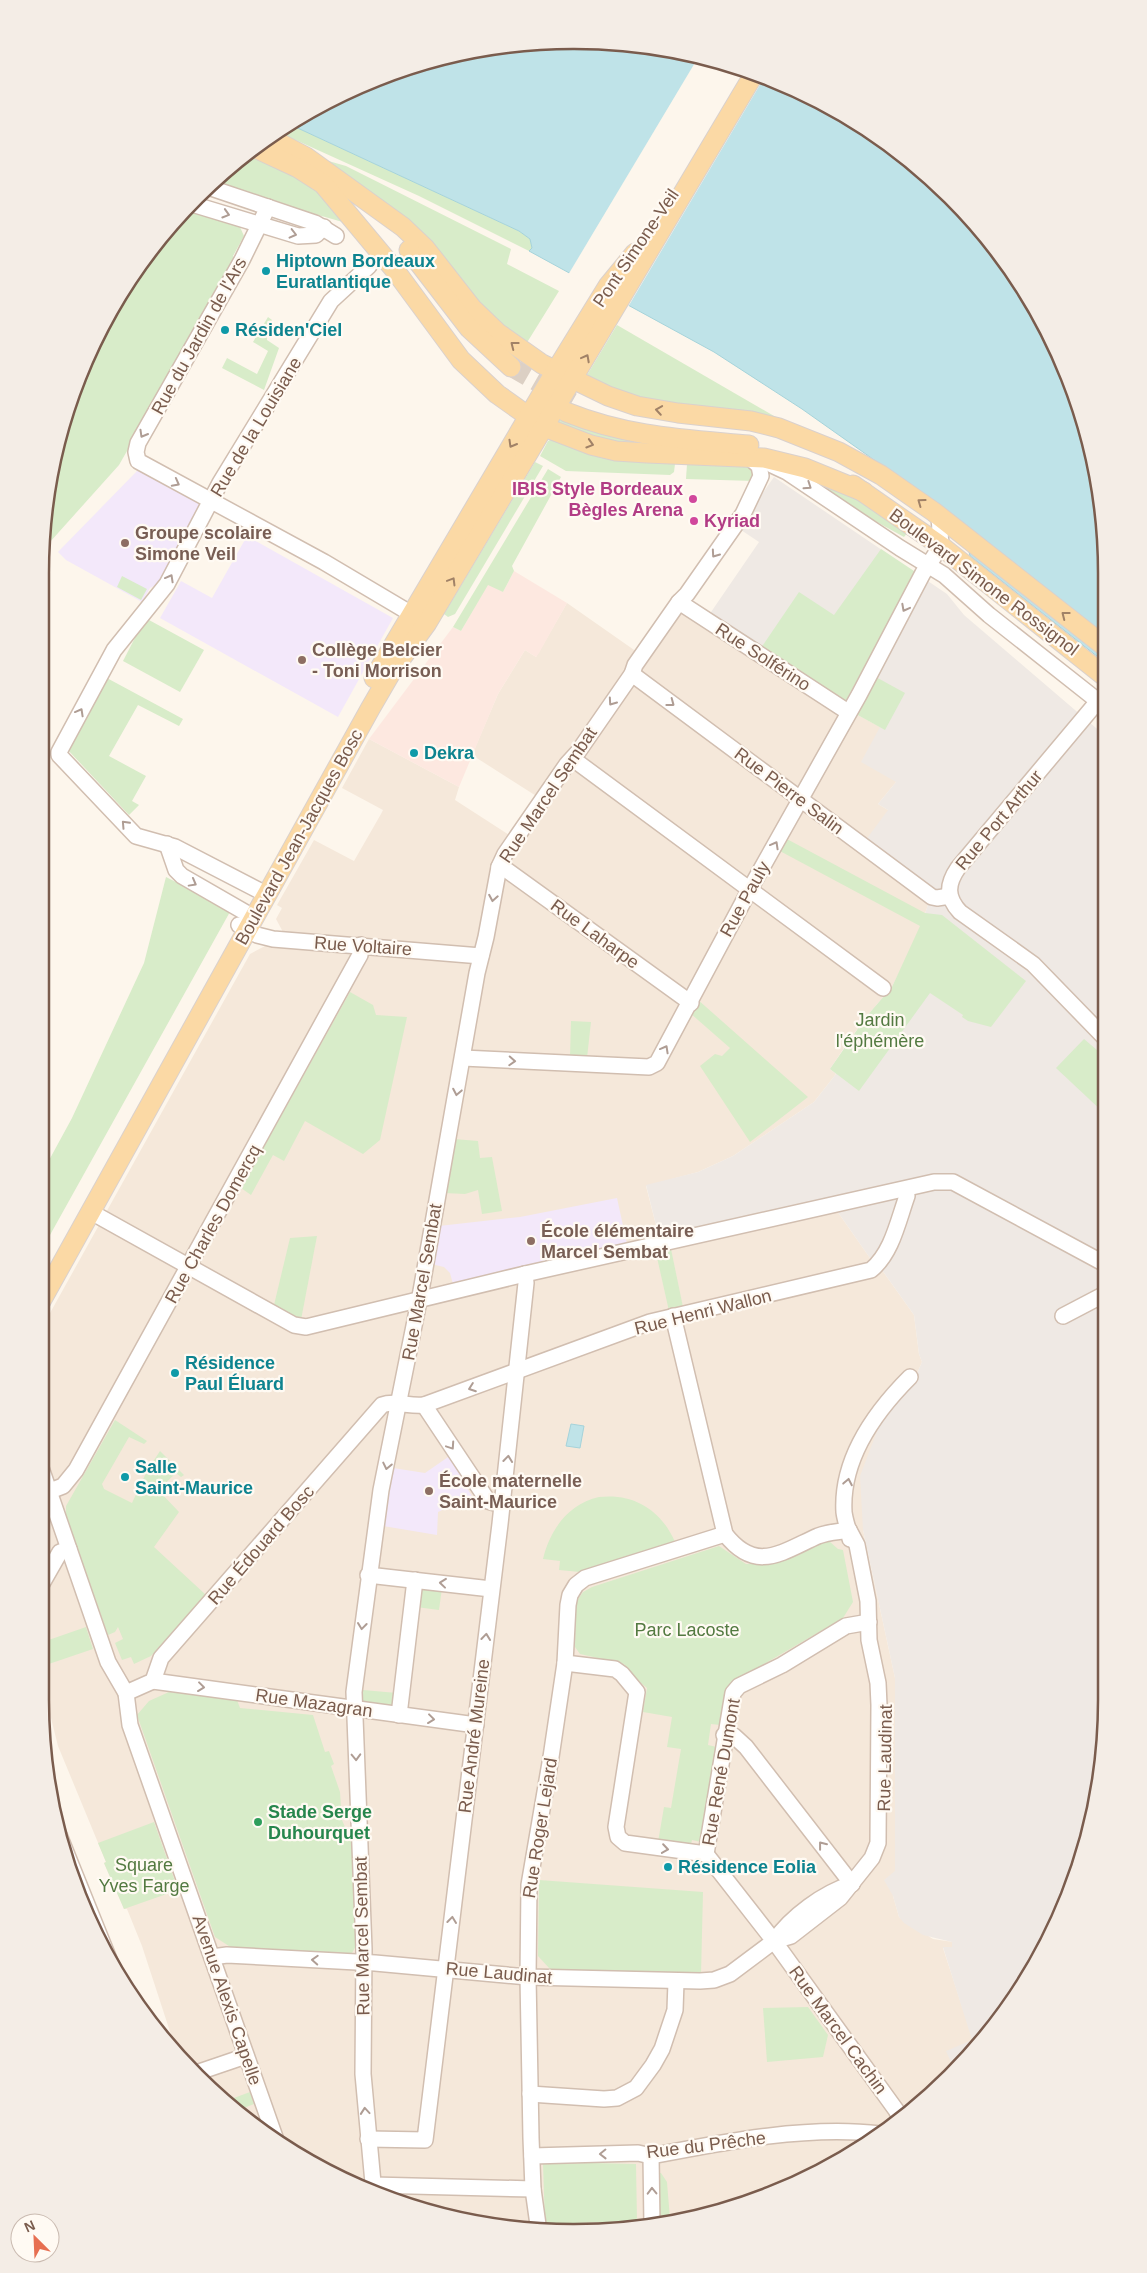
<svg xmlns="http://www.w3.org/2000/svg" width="1147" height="2273" viewBox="0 0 1147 2273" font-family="Helvetica,sans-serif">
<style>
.residential{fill:#f5e8da}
.commercial{fill:#fde8e0}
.industrial{fill:#efe9e4}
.education{fill:#f3e8fa}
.green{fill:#d8ecc9}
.water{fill:#bfe3e8;stroke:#a5d3da}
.pier{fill:#fdf6ec}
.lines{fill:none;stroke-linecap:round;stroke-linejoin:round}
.major-tunnel{stroke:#dcd0c4;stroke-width:19;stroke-dasharray:19 9;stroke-linecap:butt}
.minor-casing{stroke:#d1beb0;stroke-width:18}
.major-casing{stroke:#dad1cd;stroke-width:21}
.minor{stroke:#fff;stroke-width:15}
.major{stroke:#fbd9a5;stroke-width:19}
.oneway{stroke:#af9d94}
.oneway2{stroke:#a18267}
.culture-dot{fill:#0f9aa8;stroke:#fffaf3;stroke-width:2}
.hotel-dot{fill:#d1479c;stroke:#fffaf3;stroke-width:2}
.education-dot{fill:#8d6e63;stroke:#fffaf3;stroke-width:2}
.leisure-dot{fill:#2e9e5b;stroke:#fffaf3;stroke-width:2}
.labels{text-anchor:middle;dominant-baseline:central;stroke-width:4.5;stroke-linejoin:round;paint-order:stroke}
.street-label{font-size:18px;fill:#7a5c4d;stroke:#fffaf3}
.culture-label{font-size:18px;font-weight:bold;fill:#0d838f;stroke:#fffaf3;text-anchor:start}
.hotel-label{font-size:18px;font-weight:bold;fill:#b23c85;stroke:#fffaf3;text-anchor:end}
.education-label{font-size:18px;font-weight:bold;fill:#785e54;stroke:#fffaf3;text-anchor:start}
.park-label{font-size:18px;fill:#537a41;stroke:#fffaf3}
.leisure-label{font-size:18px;font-weight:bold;fill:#27864d;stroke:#fffaf3;text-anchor:start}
.rim{fill:none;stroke:#7a5c4d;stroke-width:2.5}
</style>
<rect width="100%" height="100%" fill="#fdf6ec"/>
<!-- residential -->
<polygon class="residential" points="567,603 647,659 681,611 837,714 854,713 880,727 896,782 878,804 888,810 930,888 928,905 916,939 892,987 866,1017 848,1042 830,1069 836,1074 814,1102 733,1156 698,1172 646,1186 659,1237 828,1198 872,1261 882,1270 914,1315 919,1354 922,1362 914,1380 863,1530 895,1678 895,1871 893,1896 899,1917 933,1939 953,1942 952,1947 943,1948 973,2040 954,2069 924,2093 922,2102 898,2123 810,2178 745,2205 643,2228 539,2232 469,2223 382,2196 380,2181 352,2184 307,2161 222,2100 177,2053 142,1946 127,1909 124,1909 104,1863 106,1862 58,1746 40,1674 40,1331 250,954 265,946 283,932 276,919 282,908 277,905 314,840 354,861 381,814 383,810 342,788 369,739 459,787 455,800 514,838 541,799 472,755 498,694 525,650 536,657"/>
<!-- commercial -->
<polygon class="commercial" points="514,571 567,603 539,653 536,657 525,650 498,694 459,787 369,739 453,627 461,631 488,584 503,592"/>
<!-- industrial -->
<polygon class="industrial" points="774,477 947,594 964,615 1103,734 1106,1734 1089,1837 1052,1935 1017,1996 951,2077 922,2102 924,2093 954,2069 946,2051 972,2040 943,1947 952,1947 952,1942 923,1935 904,1923 899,1917 893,1896 884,1880 895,1871 895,1678 863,1530 860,1476 882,1418 914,1380 922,1362 919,1354 914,1315 882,1270 872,1261 828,1198 659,1237 646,1185 698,1172 733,1156 814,1102 836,1074 830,1069 866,1017 892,987 916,939 928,905 930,888 865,841 888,810 878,804 896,782 861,762 880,727 709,615 759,542 738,528"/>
<!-- education -->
<g class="education">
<polygon points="138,470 194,495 201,504 162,582 150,588 142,602 66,560 58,552"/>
<polygon points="247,536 393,618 338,717 160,618 181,581 212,598"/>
<polygon points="617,1198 627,1244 453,1284 450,1273 444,1267 431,1264 439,1226 520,1217"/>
<polygon points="451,1455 467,1480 465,1485 472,1496 438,1512 437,1535 383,1526 393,1468 425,1473"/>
</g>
<!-- green -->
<g class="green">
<polygon points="289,124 519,231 530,239 532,248 529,251 419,196 278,132"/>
<polygon points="247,155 317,187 346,223 273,202 213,181 222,173"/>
<polygon points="318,158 346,166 511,249 507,264 559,291 523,349"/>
<polygon points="187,209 240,227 244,236 233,256 236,260 119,465 41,552 41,539 58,436 95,338 150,249"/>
<polygon points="268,317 272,320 267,332 267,340 279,348 264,390 222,368 227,358 257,374 268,351 253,342"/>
<polygon points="617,325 793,427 669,406 584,380"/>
<polygon points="561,417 724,446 623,446 556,425"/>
<polygon points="556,437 675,464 674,472 670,475 566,471 540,456 548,441"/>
<polygon points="689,460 752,463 754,481 686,479 687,464"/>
<polygon points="535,462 543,466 455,614 448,617 444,614"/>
<polygon points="548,469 561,477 512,566 514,571 503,592 488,585 461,631 453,627"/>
<polygon points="807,476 828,479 908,532 904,537 866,516"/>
<polygon points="881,549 914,571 915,574 844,704 761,648 799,592 834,615"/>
<polygon points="122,576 147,589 141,600 117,587"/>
<polygon points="149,620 204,650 180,692 123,661 138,632"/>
<polygon points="874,676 905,693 885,730 854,713"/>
<polygon points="105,677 183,719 179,726 138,705 109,756 146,776 132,801 139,805 129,815 67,749"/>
<polygon points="785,838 925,913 942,915 1026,981 991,1027 968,1021 962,1017 963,1015 930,993 859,1091 830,1069 866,1017 892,987 920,926 778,850"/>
<polygon points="166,877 231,910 40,1253 41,1175 72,1118 144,963"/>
<polygon points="350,992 373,1005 376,1015 407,1017 380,1140 363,1154 305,1121 284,1161 273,1155 251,1195 241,1188"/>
<polygon points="697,999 808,1097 750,1142 700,1066 715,1054 722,1056 730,1048 690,1013"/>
<polygon points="571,1021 591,1022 587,1058 570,1057"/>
<polygon points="1084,1039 1104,1056 1104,1113 1056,1068"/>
<polygon points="454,1139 478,1141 480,1158 492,1157 502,1211 482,1214 478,1190 465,1194 444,1193"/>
<polygon points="317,1236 301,1320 300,1320 274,1305 290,1238"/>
<polygon points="671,1249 683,1307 669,1311 656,1253"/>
<polygon points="115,1420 147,1441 144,1444 129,1437 102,1484 104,1489 132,1503 147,1471 160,1451 184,1475 181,1477 176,1473 158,1490 179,1512 154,1547 206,1595 151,1656 134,1664 131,1657 122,1660 115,1643 123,1639 118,1627 115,1632 108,1635 66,1515 66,1506"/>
<path d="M599,1497C634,1493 661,1510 675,1542L580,1572L559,1570L560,1561L543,1559C550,1530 568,1504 599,1497Z"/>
<polygon points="829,1541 838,1549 843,1550 853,1602 843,1618 740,1678 720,1725 711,1724 708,1745 717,1747 701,1842 692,1840 690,1848 658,1842 664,1807 671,1808 681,1749 667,1747 672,1717 643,1712 647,1688 633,1676 624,1664 580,1654 575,1647 576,1602 583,1592 592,1587 719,1546 746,1564 772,1563 799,1555 817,1544"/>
<polygon points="419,1585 442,1588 439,1610 416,1607"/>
<polygon points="86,1627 93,1649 40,1667 40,1643"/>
<polygon points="363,1690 397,1693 396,1706 366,1706 363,1702"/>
<polygon points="169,1692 237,1700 240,1708 313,1715 325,1752 329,1751 334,1764 331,1766 340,1792 342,1820 345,1827 352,1831 356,1946 352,1953 347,1955 232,1948 215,1937 137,1715 149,1701"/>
<polygon points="154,1822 178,1890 124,1909 104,1863 106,1862 98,1843"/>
<polygon points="539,1880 703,1892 701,1975 550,1969 538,1956"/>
<polygon points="808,2007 828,2035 823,2057 767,2062 763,2008"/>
<polygon points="250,2092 254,2104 236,2111 223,2102"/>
<polygon points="591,2163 636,2164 637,2221 545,2224 543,2164"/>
<polygon points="655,2173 661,2173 667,2182 670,2219 657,2220"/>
</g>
<!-- water -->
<g class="water">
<polygon points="608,41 711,58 809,95 925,172 997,249 1066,370 1102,504 1103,661 970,556 962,522 802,409 714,352 529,251 532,248 530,239 519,231 289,124 307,112 402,68 504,45"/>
<polygon points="571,1424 584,1426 580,1448 566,1446"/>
</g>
<!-- pier -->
<polygon class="pier" points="699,56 711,58 764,78 628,307 568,275"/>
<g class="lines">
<!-- major-tunnel -->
<polyline class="major-tunnel" points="511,367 572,402"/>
<defs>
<g id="minor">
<polyline points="208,187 315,223 336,236"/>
<polyline points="192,204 298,236 316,235 324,227"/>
<polyline points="268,207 242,260 138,443 136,452 138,461 324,562 420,619"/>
<polyline points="772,465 787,472 900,548 944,575 989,615 1103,705"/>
<polyline points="679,602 848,712"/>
<polyline points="632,674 932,897 937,898 950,896"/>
<path d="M1098,701L958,868C947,884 946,897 960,912L1033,964L1104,1037"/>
<polyline points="573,759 883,988"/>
<polyline points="167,844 176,870 182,876 255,918"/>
<polyline points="499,867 508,871 691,1003"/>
<polyline points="258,890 175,847 136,836 59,755 59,752 114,650 167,584 220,483 331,301 369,266"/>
<polyline points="239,925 257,935 273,939 481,956"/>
<polyline points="463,1058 649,1067 657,1063 750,889 859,695 923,573 941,546 939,516"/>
<polyline points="91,1212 294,1325 306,1327 525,1274 934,1182 953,1182 1105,1264"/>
<path d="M673,1316L725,1534C756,1574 782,1552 818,1536C828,1532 838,1532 849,1530"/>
<polyline points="1063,1316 1105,1294"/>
<polyline points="424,1405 488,1501 502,1505"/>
<polyline points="40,1465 108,1662 126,1693 130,1725 276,2140"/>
<polyline points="50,1491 63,1486 76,1470 355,964 360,955 361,945"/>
<path d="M850,1539C849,1530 845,1521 844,1512C841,1460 875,1412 910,1377"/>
<polyline points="368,1575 491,1589"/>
<polyline points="40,1587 60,1552 69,1549"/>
<polyline points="565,1663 615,1669 622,1674 637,1692 616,1827 618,1837 625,1843 706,1854 774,1941 896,2110 901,2120"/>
<polyline points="153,1681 476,1725"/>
<path d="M126,1693L153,1681L161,1658L382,1405C395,1400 410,1407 424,1405L650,1322L871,1270C892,1253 898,1221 907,1196L906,1189"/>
<polyline points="399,1715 415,1580"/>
<polyline points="724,1735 734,1736 746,1747 852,1884"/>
<polyline points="57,1830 113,1969"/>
<polyline points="706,1854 733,1693 739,1686 782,1665 846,1626 869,1622"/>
<path d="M774,1941C792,1916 823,1893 852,1884"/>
<polyline points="212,1957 227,1955 375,1963 528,1977 700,1981 714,1980 730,1974 774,1941 791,1936 840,1898 872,1858 878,1843 879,1705 878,1683 869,1640 868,1601 857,1545 849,1530"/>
<polyline points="196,2073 246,2056"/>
<polyline points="530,2094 604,2099 617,2098 636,2088 653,2065 662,2049 675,2010 676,1982"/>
<polyline points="368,2139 425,2140 500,1524 526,1283 525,1274"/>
<path d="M532,2156L638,2153L651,2156C723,2142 808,2125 880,2134"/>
<polyline points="651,2156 652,2226"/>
<polyline points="373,2185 533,2189"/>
<polyline points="374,2194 363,2074 364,1949 354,1692 381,1490 421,1291 477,973 486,937 499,867 505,854 567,764 578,752 632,674 635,665 679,602 687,594 743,514 761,476 759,466 749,457"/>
<polyline points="539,2232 533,2189 531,2138 528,1977 529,1885 551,1757 565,1663 568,1605 570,1595 576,1585 585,1578 725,1534"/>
</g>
<g id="major">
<polyline points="270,138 306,157 403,227 425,248 472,308 498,333 542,364 608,396 637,406 678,413 751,421 779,428 839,452 881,475 934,512 1103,645"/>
<polyline points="255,148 298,168 323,184 394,269 461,360 497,394 528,416 552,430 591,445 616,451 647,453 764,458 805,468 864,492"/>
<polyline points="409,250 469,328 511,367"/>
<path d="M566,412C628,437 684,439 749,445"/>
<polyline points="853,485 941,546 1103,675"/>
<polyline points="374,678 555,372 608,286 635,253"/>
<polyline points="40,1303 370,709 392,671 427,623 754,74"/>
</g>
</defs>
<!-- minor casing -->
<use href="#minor" class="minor-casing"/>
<!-- major casing -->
<use href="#major" class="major-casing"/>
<!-- minor -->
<use href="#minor" class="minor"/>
<!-- major -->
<use href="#major" class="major"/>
</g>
<!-- one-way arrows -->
<defs><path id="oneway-chevron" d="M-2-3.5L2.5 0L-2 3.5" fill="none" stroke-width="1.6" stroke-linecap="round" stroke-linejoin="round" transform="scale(1.25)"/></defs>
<g class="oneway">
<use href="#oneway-chevron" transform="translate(226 214) rotate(17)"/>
<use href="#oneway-chevron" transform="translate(293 234) rotate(14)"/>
<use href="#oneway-chevron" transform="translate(143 434) rotate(120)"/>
<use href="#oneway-chevron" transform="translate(176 483) rotate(28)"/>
<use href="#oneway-chevron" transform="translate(808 486) rotate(34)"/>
<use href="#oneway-chevron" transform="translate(715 554) rotate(125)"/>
<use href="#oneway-chevron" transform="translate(170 578) rotate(-61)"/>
<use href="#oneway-chevron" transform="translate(905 608) rotate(118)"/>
<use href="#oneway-chevron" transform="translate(612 702) rotate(125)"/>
<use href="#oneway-chevron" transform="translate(671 703) rotate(37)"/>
<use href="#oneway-chevron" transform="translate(80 712) rotate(-61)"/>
<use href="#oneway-chevron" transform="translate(125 824) rotate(-133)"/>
<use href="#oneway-chevron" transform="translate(775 845) rotate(-61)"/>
<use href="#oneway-chevron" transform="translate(193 883) rotate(29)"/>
<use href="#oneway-chevron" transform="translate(493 898) rotate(100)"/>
<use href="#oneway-chevron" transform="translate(665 1049) rotate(-61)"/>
<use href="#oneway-chevron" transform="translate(512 1061) rotate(3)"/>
<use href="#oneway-chevron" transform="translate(457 1092) rotate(101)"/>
<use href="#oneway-chevron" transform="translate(472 1388) rotate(160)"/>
<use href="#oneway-chevron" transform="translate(451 1446) rotate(56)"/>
<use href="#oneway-chevron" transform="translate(508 1459) rotate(-84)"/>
<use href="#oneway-chevron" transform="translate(387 1466) rotate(102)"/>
<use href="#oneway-chevron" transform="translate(848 1482) rotate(-79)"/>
<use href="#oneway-chevron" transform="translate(443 1583) rotate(-174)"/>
<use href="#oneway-chevron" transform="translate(362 1626) rotate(97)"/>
<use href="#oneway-chevron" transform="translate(486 1637) rotate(-84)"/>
<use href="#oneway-chevron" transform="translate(201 1687) rotate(7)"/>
<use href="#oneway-chevron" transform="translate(431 1719) rotate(7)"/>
<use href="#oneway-chevron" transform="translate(356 1757) rotate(88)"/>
<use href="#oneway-chevron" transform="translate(822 1845) rotate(-128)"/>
<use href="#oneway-chevron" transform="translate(665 1849) rotate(8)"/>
<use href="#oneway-chevron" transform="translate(452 1920) rotate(-83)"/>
<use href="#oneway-chevron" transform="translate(315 1960) rotate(-177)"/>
<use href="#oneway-chevron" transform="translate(365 2111) rotate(-95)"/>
<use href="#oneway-chevron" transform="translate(603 2154) rotate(179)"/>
<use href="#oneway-chevron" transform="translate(652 2191) rotate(-91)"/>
</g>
<g class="oneway2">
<use href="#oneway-chevron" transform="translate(514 345) rotate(-142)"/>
<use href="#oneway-chevron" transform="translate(586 358) rotate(-62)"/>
<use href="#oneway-chevron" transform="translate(659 410) rotate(-171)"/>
<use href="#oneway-chevron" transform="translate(512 444) rotate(120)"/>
<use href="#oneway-chevron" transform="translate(590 444) rotate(17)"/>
<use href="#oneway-chevron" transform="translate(921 502) rotate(-144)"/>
<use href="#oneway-chevron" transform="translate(452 581) rotate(-59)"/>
<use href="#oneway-chevron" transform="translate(1065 615) rotate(-142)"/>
</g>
<!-- markers -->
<g class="culture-dot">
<circle cx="266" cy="271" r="5"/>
<circle cx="225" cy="330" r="5"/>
<circle cx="414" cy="753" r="5"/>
<circle cx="175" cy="1373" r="5"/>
<circle cx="125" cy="1477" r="5"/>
<circle cx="668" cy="1867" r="5"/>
</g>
<g class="hotel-dot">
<circle cx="693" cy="499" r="5"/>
<circle cx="694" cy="521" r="5"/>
</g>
<g class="education-dot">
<circle cx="125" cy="543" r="5"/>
<circle cx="302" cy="660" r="5"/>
<circle cx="531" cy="1241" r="5"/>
<circle cx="429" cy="1491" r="5"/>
</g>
<circle class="leisure-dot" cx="258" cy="1822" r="5"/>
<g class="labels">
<!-- street labels -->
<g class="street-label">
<text transform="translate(636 248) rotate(-56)">Pont Simone-Veil</text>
<text transform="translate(199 336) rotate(-61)">Rue du Jardin de l'Ars</text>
<text transform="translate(256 427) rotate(-59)">Rue de la Louisiane</text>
<text transform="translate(984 582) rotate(37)">Boulevard Simone Rossignol</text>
<text transform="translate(763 657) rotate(33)">Rue Solférino</text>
<text transform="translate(789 791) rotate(37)">Rue Pierre Salin</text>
<text transform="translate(548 795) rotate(-56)">Rue Marcel Sembat</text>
<text transform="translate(999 820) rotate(-50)">Rue Port Arthur</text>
<text transform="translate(299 837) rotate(-61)">Boulevard Jean-Jacques Bosc</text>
<text transform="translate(745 899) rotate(-61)">Rue Pauly</text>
<text transform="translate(595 934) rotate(36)">Rue Laharpe</text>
<text transform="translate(363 946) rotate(4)">Rue Voltaire</text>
<text transform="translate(213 1224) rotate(-61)">Rue Charles Domercq</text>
<text transform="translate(422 1282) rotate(-80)">Rue Marcel Sembat</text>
<text transform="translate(703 1312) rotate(-14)">Rue Henri Wallon</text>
<text transform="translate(261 1545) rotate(-49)">Rue Édouard Bosc</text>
<text transform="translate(314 1703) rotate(8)">Rue Mazagran</text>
<text transform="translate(474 1736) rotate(-83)">Rue André Mureine</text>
<text transform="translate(885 1758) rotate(-89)">Rue Laudinat</text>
<text transform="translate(721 1772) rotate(-80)">Rue René Dumont</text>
<text transform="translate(540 1828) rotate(-81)">Rue Roger Lejard</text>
<text transform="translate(362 1936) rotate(-91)">Rue Marcel Sembat</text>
<text transform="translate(499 1973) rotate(5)">Rue Laudinat</text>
<text transform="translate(227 2000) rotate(71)">Avenue Alexis Capelle</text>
<text transform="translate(838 2030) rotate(54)">Rue Marcel Cachin</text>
<text transform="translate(706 2145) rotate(-7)">Rue du Prêche</text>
</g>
<!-- culture labels -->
<g class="culture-label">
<text x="276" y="261">Hiptown Bordeaux<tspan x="276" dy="21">Euratlantique</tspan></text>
<text x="235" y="330">Résiden'Ciel</text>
<text x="424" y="753">Dekra</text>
<text x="185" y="1363">Résidence<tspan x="185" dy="21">Paul Éluard</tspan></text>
<text x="135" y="1467">Salle<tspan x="135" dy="21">Saint-Maurice</tspan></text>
<text x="678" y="1867">Résidence Eolia</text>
</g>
<!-- hotel labels -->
<g class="hotel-label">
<text x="683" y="489">IBIS Style Bordeaux<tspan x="683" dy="21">Bègles Arena</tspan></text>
<text x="704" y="521" text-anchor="start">Kyriad</text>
</g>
<!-- education labels -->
<g class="education-label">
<text x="135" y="533">Groupe scolaire<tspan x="135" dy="21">Simone Veil</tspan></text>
<text x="312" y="650">Collège Belcier<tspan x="312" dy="21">- Toni Morrison</tspan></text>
<text x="541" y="1231">École élémentaire<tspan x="541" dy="21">Marcel Sembat</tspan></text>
<text x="439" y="1481">École maternelle<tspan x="439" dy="21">Saint-Maurice</tspan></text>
</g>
<!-- park labels -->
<g class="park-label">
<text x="880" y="1020">Jardin<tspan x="880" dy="21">l'éphémère</tspan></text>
<text x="687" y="1630">Parc Lacoste</text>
<text x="144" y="1865">Square<tspan x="144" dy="21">Yves Farge</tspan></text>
</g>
<!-- leisure labels -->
<g class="leisure-label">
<text x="268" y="1812">Stade Serge<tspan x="268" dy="21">Duhourquet</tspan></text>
</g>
</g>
<!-- crop -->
<path d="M0 0H1147V2273H0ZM573 49H574A524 524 0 0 1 1098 573V1700A524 524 0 0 1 574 2224H573A524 524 0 0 1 49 1700V573A524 524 0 0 1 573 49Z" fill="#f4ede6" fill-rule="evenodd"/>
<path class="rim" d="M573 49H574A524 524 0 0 1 1098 573V1700A524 524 0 0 1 574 2224H573A524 524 0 0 1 49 1700V573A524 524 0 0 1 573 49Z"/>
<!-- north arrow -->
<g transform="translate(35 2238) rotate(336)"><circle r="24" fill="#fffaf3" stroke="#cabbb1"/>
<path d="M0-4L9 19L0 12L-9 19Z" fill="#e76f51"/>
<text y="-8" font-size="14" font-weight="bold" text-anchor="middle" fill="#7a5c4d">N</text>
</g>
</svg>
